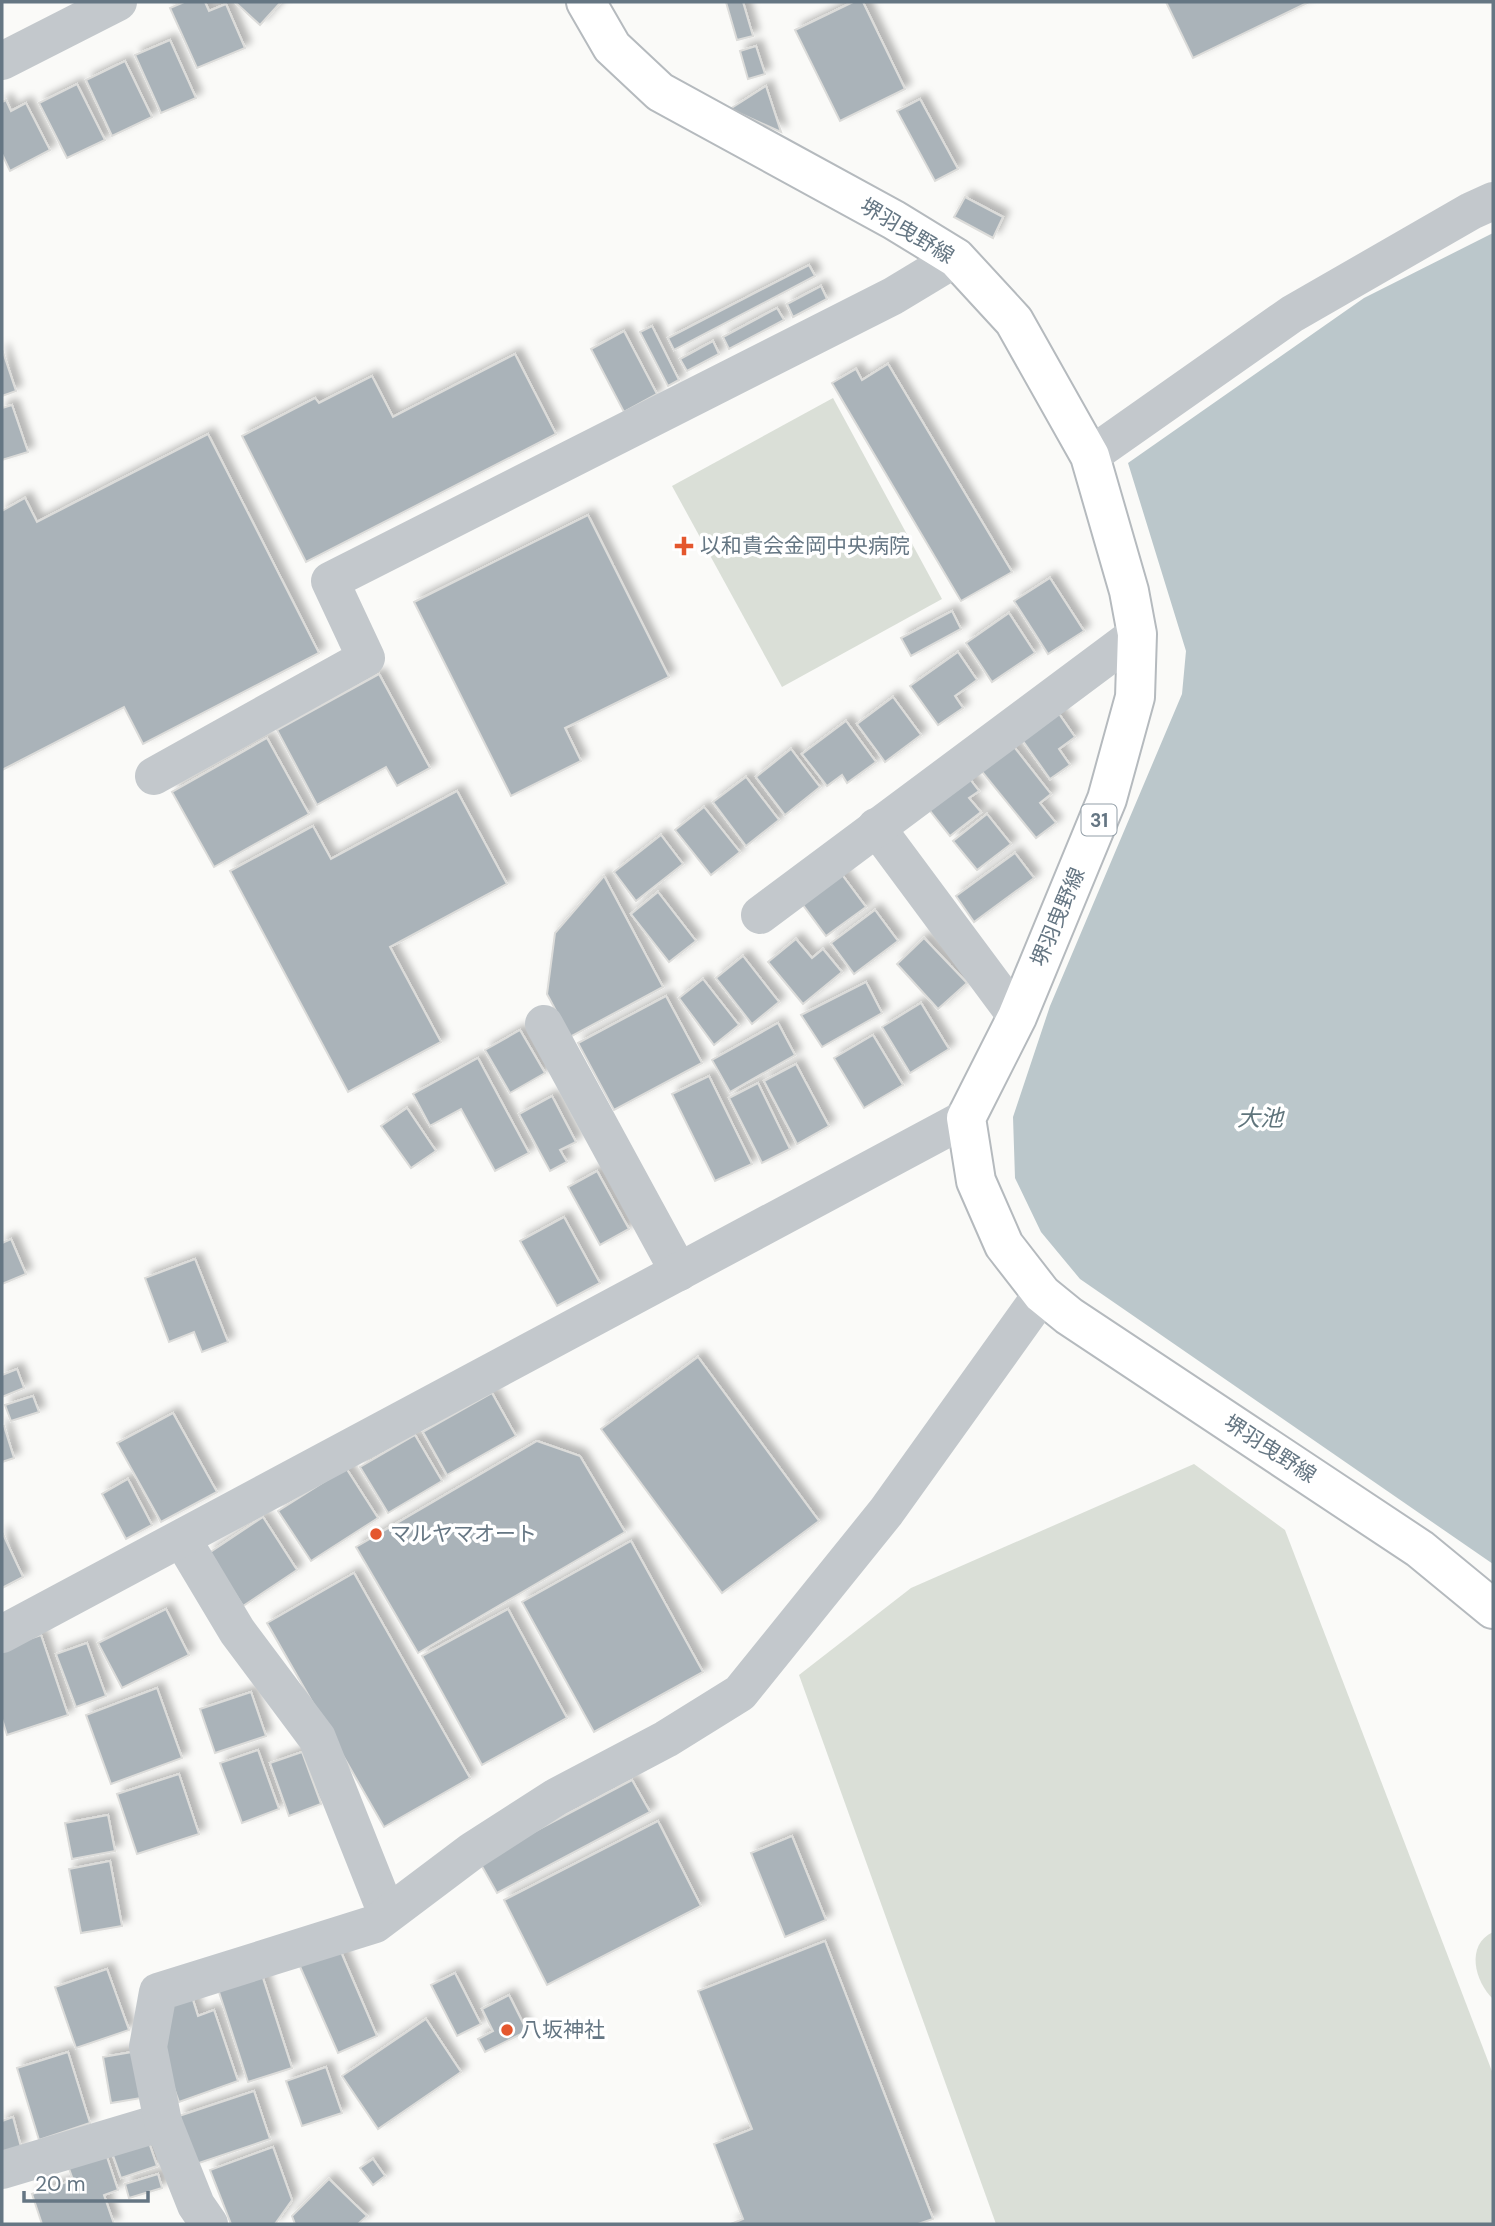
<svg xmlns="http://www.w3.org/2000/svg" width="1495" height="2226" viewBox="0 0 1495 2226" font-family="'DM Sans','Noto Sans JP',sans-serif">
<style>
.green{fill:#dadfd7}
.water{fill:#bbc7cb}
.building{fill:#aab3b9;stroke:#dcdcda;stroke-width:2;filter:url(#shadow)}
.lines{fill:none;stroke-linecap:round;stroke-linejoin:round}
.major-casing{stroke:#b5babe;stroke-width:42}
.minor{stroke:#c3c8cc;stroke-width:38}
.major{stroke:#fff;stroke-width:38}
.poi-dot{fill:#e4572e;stroke:#fff;stroke-width:2.5}
.labels{text-anchor:middle;dominant-baseline:central;stroke-width:7;stroke-linejoin:round;paint-order:stroke}
.shield{fill:#fff;stroke:#939fa8;stroke-width:2}
.shield-label{font-size:19px;font-weight:bold;fill:#657683}
.street-label{font-size:21px;fill:#657683;stroke:#fff}
.poi-label{font-size:21px;fill:#657683;stroke:#fff;text-anchor:start}
.water-label{font-size:23px;font-style:italic;fill:#60757c;stroke:#fff}
</style>
<defs>
<filter id="shadow"><feDropShadow dx="6" dy="-6" stdDeviation="3.5" flood-color="#0004"/></filter>
</defs>
<rect width="100%" height="100%" fill="#fafaf8"/>
<!-- green -->
<g class="green">
<polygon points="833,398 942,599 782,687 672,486"/>
<polygon points="1194,1464 1285,1530 1493,2074 1493,2224 996,2224 799,1675 911,1588"/>
<path d="M1493,1932V1999C1475,1982 1465,1945 1493,1932Z"/>
</g>
<!-- water -->
<polygon class="water" points="1493,233 1493,1564 1080,1279 1041,1232 1015,1178 1013,1117 1050,1006 1182,694 1186,651 1128,463 1364,298"/>
<!-- building -->
<g class="building">
<polygon points="184,2 205,2 209,11 226,4 245,48 197,68 170,8"/>
<polygon points="237,2 281,2 260,25 236,3"/>
<polygon points="726,2 743,2 753,36 737,40"/>
<polygon points="853,2 863,2 905,89 840,121 795,30"/>
<polygon points="1166,2 1309,2 1193,58"/>
<polygon points="170,40 196,98 161,113 135,55"/>
<polygon points="756,46 765,74 748,79 740,51"/>
<polygon points="125,61 152,117 112,136 86,80"/>
<polygon points="77,84 105,140 67,158 39,103"/>
<polygon points="766,86 781,132 730,109"/>
<polygon points="920,99 958,169 935,181 897,111"/>
<polygon points="6,100 11,111 26,103 50,150 10,171 2,154 2,102"/>
<polygon points="965,197 1003,217 993,238 954,217"/>
<polygon points="809,265 815,276 674,350 668,338"/>
<polygon points="821,286 827,299 793,317 787,304"/>
<polygon points="777,308 784,320 729,349 723,337"/>
<polygon points="652,326 679,380 668,386 640,332"/>
<polygon points="624,331 657,394 624,412 591,349"/>
<polygon points="713,341 719,354 687,371 680,359"/>
<polygon points="2,349 16,391 2,396"/>
<polygon points="515,354 556,434 306,562 242,436 315,398 319,403 372,376 393,417"/>
<polygon points="888,364 1012,572 961,601 832,383 856,369 862,380"/>
<polygon points="12,405 28,452 2,460 2,408"/>
<polygon points="208,434 319,653 143,744 124,707 2,770 2,511 25,498 37,522"/>
<polygon points="588,515 669,677 565,728 581,761 511,796 414,602"/>
<polygon points="1050,578 1084,631 1048,654 1014,601"/>
<polygon points="952,611 961,629 911,656 901,638"/>
<polygon points="1009,613 1035,653 992,682 966,643"/>
<polygon points="958,652 977,680 955,696 963,708 938,725 910,686"/>
<polygon points="379,674 430,768 397,786 386,767 317,805 277,730"/>
<polygon points="893,697 921,735 885,762 857,724"/>
<polygon points="1055,708 1075,737 1059,749 1070,765 1050,779 1018,734"/>
<polygon points="846,721 876,762 847,783 842,775 827,786 802,754"/>
<polygon points="267,738 309,814 214,867 172,792"/>
<polygon points="1011,743 1051,794 1040,803 1056,823 1036,838 979,768"/>
<polygon points="791,749 820,787 785,815 756,777"/>
<polygon points="963,770 979,791 969,798 981,812 950,836 923,802"/>
<polygon points="746,777 779,820 746,846 713,802"/>
<polygon points="457,791 507,884 390,947 441,1042 348,1092 230,871 313,826 331,859"/>
<polygon points="704,807 740,852 711,875 675,830"/>
<polygon points="987,814 1011,844 977,870 953,841"/>
<polygon points="661,835 683,864 636,901 614,872"/>
<polygon points="1015,853 1034,878 974,922 956,896"/>
<polygon points="840,872 866,907 826,936 800,901"/>
<polygon points="604,876 663,987 570,1037 547,994 555,933"/>
<polygon points="658,892 696,941 669,962 631,914"/>
<polygon points="875,910 898,941 854,974 831,943"/>
<polygon points="924,938 967,983 938,1009 897,964"/>
<polygon points="796,939 812,958 823,949 842,972 803,1004 768,962"/>
<polygon points="743,956 779,1002 752,1024 716,978"/>
<polygon points="703,979 739,1025 714,1045 679,998"/>
<polygon points="866,982 882,1013 822,1047 801,1015"/>
<polygon points="666,996 702,1063 614,1110 578,1043"/>
<polygon points="921,1003 949,1049 910,1073 882,1027"/>
<polygon points="778,1023 795,1055 730,1092 712,1060"/>
<polygon points="520,1030 545,1073 510,1093 485,1050"/>
<polygon points="873,1035 903,1085 864,1108 834,1058"/>
<polygon points="478,1058 529,1153 495,1171 461,1109 430,1126 413,1094"/>
<polygon points="796,1064 829,1126 797,1144 764,1081"/>
<polygon points="709,1076 752,1164 715,1181 672,1094"/>
<polygon points="758,1083 790,1149 762,1163 729,1098"/>
<polygon points="552,1096 576,1142 560,1150 567,1162 550,1171 519,1114"/>
<polygon points="407,1108 436,1151 411,1168 381,1126"/>
<polygon points="597,1171 629,1229 600,1245 568,1187"/>
<polygon points="564,1217 600,1283 557,1306 520,1241"/>
<polygon points="11,1239 26,1274 2,1284 2,1243"/>
<polygon points="195,1259 228,1342 202,1352 194,1332 169,1342 145,1278"/>
<polygon points="698,1357 819,1521 722,1593 601,1429"/>
<polygon points="17,1369 24,1388 2,1397 2,1375"/>
<polygon points="492,1393 516,1436 447,1475 423,1432"/>
<polygon points="33,1396 39,1412 11,1421 5,1405"/>
<polygon points="173,1413 217,1492 161,1522 117,1443"/>
<polygon points="2,1426 4,1426 14,1458 2,1462"/>
<polygon points="415,1435 442,1481 388,1513 360,1467"/>
<polygon points="537,1441 580,1456 625,1532 418,1653 356,1547"/>
<polygon points="346,1468 378,1518 311,1561 278,1511"/>
<polygon points="128,1479 152,1525 126,1539 102,1494"/>
<polygon points="263,1517 297,1570 243,1606 209,1553"/>
<polygon points="2,1532 23,1577 2,1588"/>
<polygon points="631,1541 703,1672 594,1732 522,1602"/>
<polygon points="354,1573 470,1778 384,1827 267,1623"/>
<polygon points="166,1609 189,1655 122,1688 98,1643"/>
<polygon points="508,1609 567,1718 482,1765 422,1656"/>
<polygon points="41,1635 68,1715 7,1735 2,1719 2,1648"/>
<polygon points="87,1643 106,1696 76,1707 56,1654"/>
<polygon points="157,1688 182,1758 111,1784 86,1715"/>
<polygon points="251,1692 266,1736 215,1753 200,1709"/>
<polygon points="258,1750 279,1809 242,1823 220,1763"/>
<polygon points="302,1752 321,1804 289,1816 270,1763"/>
<polygon points="179,1774 199,1834 137,1854 117,1794"/>
<polygon points="632,1780 650,1812 497,1893 479,1861"/>
<polygon points="108,1815 115,1851 72,1859 65,1823"/>
<polygon points="658,1821 701,1906 547,1985 504,1900"/>
<polygon points="792,1836 826,1920 785,1937 751,1853"/>
<polygon points="110,1861 122,1926 81,1933 69,1869"/>
<polygon points="825,1941 933,2219 918,2224 731,2224 743,2219 714,2144 752,2129 698,1991"/>
<polygon points="338,1945 377,2036 338,2053 298,1962"/>
<polygon points="107,1969 129,2030 76,2048 55,1987"/>
<polygon points="455,1973 481,2024 457,2036 431,1985"/>
<polygon points="262,1975 292,2068 248,2082 218,1989"/>
<polygon points="509,1995 527,2031 485,2052 478,2039 493,2031 482,2009"/>
<polygon points="192,1997 198,2016 214,2010 238,2081 179,2102 157,2040 162,2007"/>
<polygon points="426,2019 461,2072 378,2129 342,2076"/>
<polygon points="138,2051 147,2097 111,2103 103,2057"/>
<polygon points="68,2052 90,2123 39,2140 17,2068"/>
<polygon points="326,2067 342,2113 302,2126 286,2081"/>
<polygon points="254,2091 270,2139 196,2164 179,2116"/>
<polygon points="13,2117 21,2147 2,2153 2,2121"/>
<polygon points="146,2134 157,2166 121,2178 110,2147"/>
<polygon points="273,2147 292,2200 275,2224 231,2224 210,2170"/>
<polygon points="105,2151 118,2190 104,2195 114,2224 42,2224 32,2194 73,2180 67,2163"/>
<polygon points="373,2159 385,2176 373,2185 360,2168"/>
<polygon points="158,2174 162,2188 129,2198 125,2184"/>
<polygon points="329,2179 367,2216 358,2224 295,2224 292,2216"/>
</g>
<g class="lines">
<defs>
<polyline id="major" points="586,2 612,47 660,92 894,220 956,258 1014,321 1090,456 1129,591 1137,634 1135,697 1107,799 1017,1017 966,1118 976,1181 1004,1245 1042,1294 1069,1316 1420,1549 1493,1609"/>
</defs>
<!-- major casing -->
<use href="#major" class="major-casing"/>
<!-- minor -->
<g class="minor">
<polyline points="2,61 118,2"/>
<polyline points="1090,456 1292,314 1471,211 1493,201"/>
<polyline points="154,776 366,658 330,581 893,296 956,258"/>
<polyline points="876,827 1017,1017"/>
<polyline points="760,915 1137,634"/>
<polyline points="544,1024 679,1272"/>
<polyline points="182,1539 237,1631 317,1738 387,1914"/>
<polyline points="2,1634 966,1118"/>
<polyline points="2,2170 163,2122"/>
<polyline points="209,2224 196,2205 163,2122 148,2047 158,1992 375,1924 472,1851 556,1797 666,1739 740,1693 886,1512 1042,1294"/>
</g>
<!-- major -->
<use href="#major" class="major"/>
</g>
<!-- markers -->
<g class="poi-dot">
<path d="M680.5 535.5h7v7h7v7h-7v7h-7v-7h-7v-7h7z"/>
<circle cx="376" cy="1534" r="7"/>
<circle cx="507" cy="2030" r="7"/>
</g>
<g class="labels">
<!-- shield labels -->
<rect class="shield" x="1081.5" y="804.5" width="35" height="31" rx="5"/>
<g class="shield-label">
<text x="1099" y="820">31</text>
</g>
<!-- street labels -->
<g class="street-label">
<text transform="translate(907 231) rotate(31)">堺羽曳野線</text>
<text transform="translate(1058 917) rotate(-67)">堺羽曳野線</text>
<text transform="translate(1270 1449) rotate(33)">堺羽曳野線</text>
</g>
<!-- poi labels -->
<g class="poi-label">
<text x="700" y="546">以和貴会金岡中央病院</text>
<text x="390" y="1534">マルヤマオート</text>
<text x="521" y="2030">八坂神社</text>
</g>
<!-- water labels -->
<g class="water-label">
<text x="1260" y="1118">大池</text>
</g>
</g>
<!-- border -->
<rect width="1495" height="2226" fill="none" stroke="#657683" stroke-width="7"/>
<!-- scale -->
<path d="M24 2191v10h124v-10" fill="none" stroke="#657683" stroke-width="3.5"/>
<text x="35" y="2191" font-size="21" fill="#657683" stroke="#ffffff" stroke-width="5" paint-order="stroke">20 m</text>
</svg>
